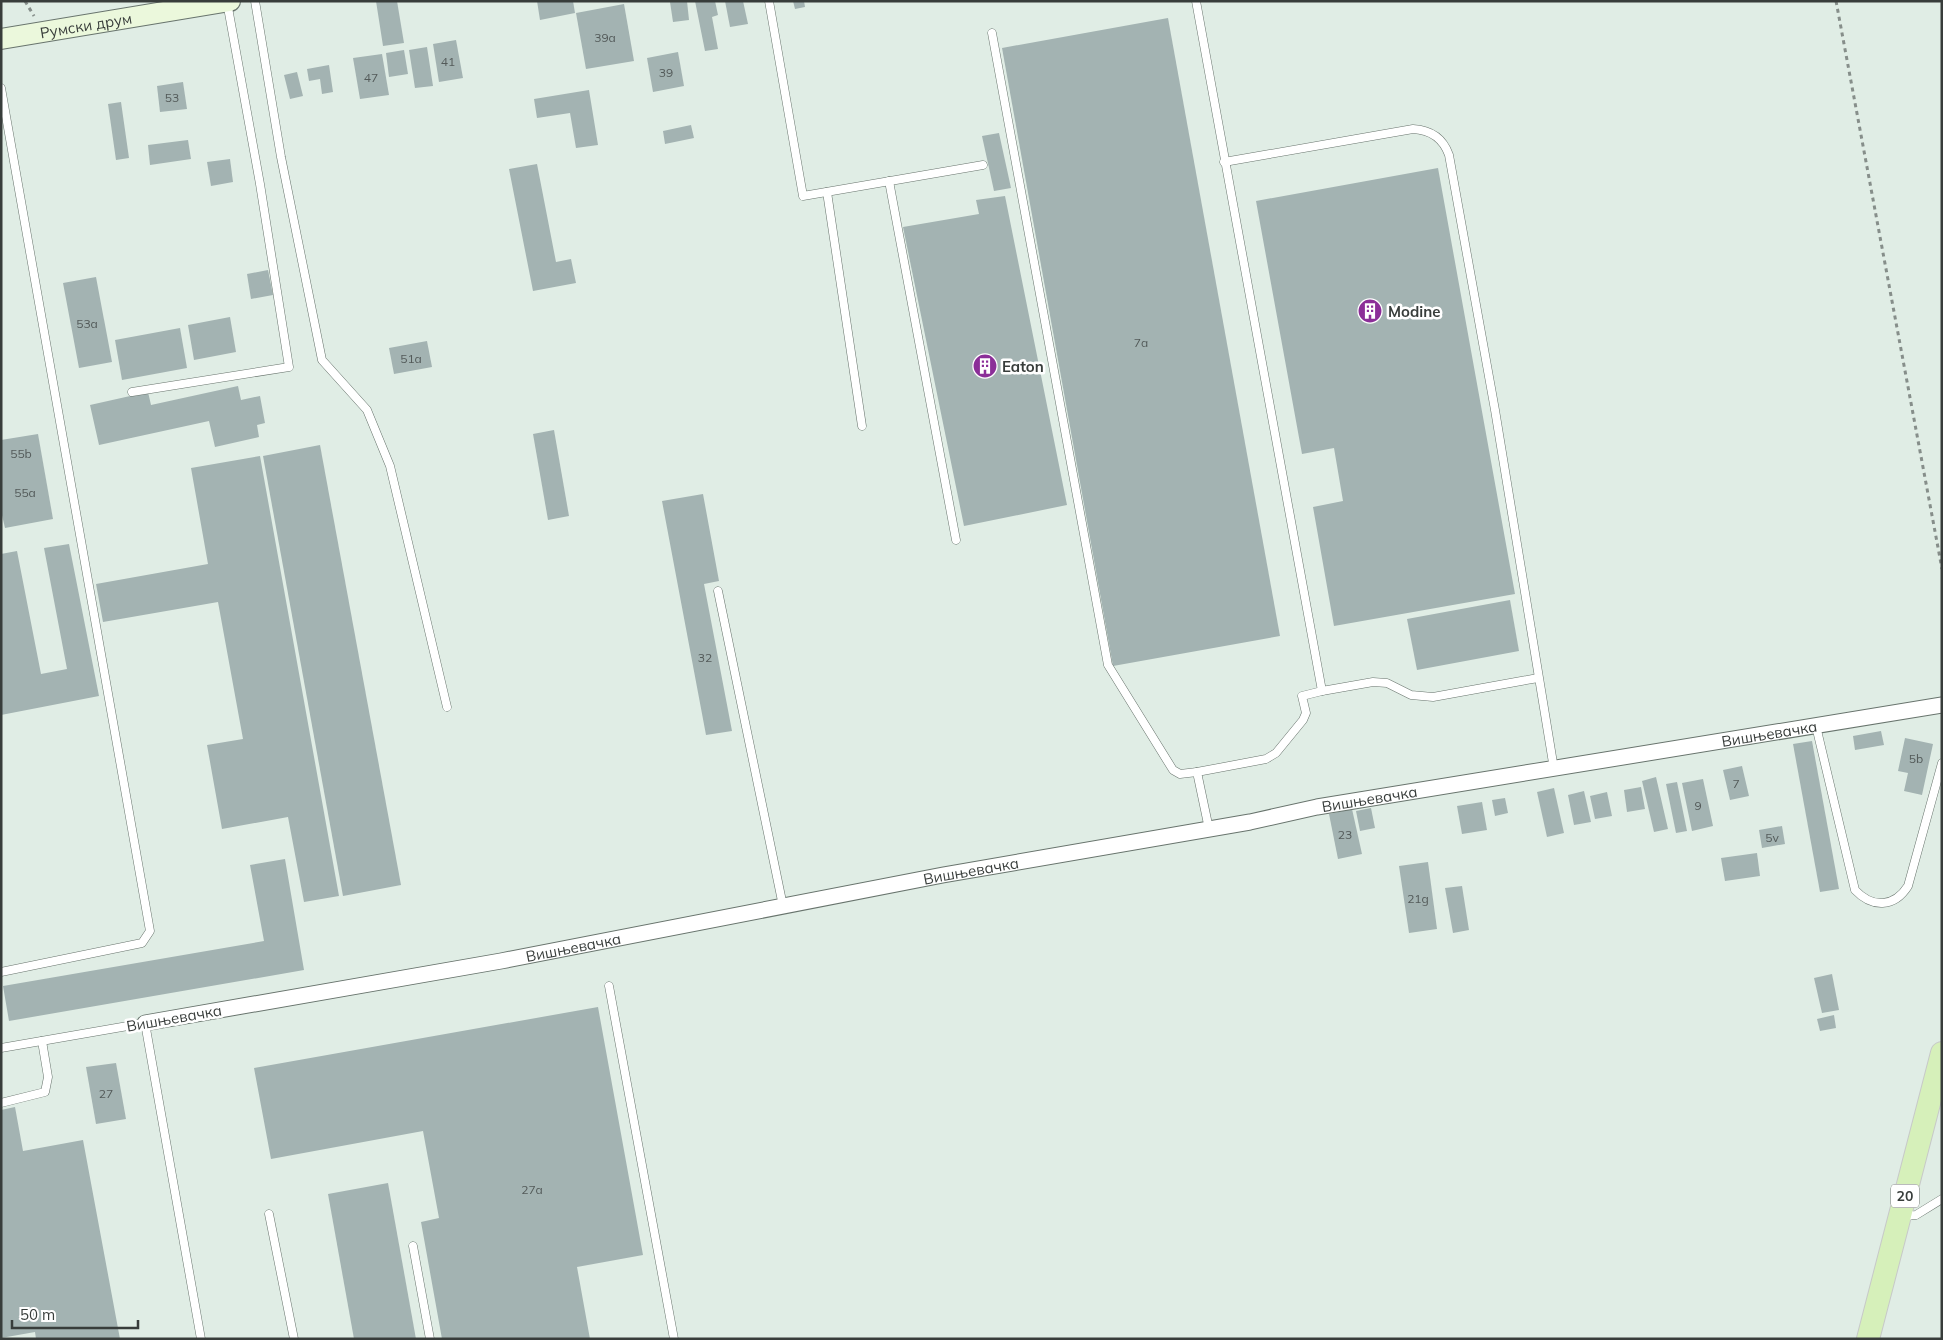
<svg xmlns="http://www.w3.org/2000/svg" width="1943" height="1340" viewBox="0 0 1943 1340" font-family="Mulish,sans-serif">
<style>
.building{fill:#a3b3b2}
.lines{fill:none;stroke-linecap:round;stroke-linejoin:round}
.lane-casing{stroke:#68746d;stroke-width:9}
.street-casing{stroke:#68746d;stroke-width:17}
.secondary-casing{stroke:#68746d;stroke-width:22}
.primary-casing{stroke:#c7c9c8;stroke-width:24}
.path{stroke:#868e8a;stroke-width:3;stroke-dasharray:4 4;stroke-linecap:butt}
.lane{stroke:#fff;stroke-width:8}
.street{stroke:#fff;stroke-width:15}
.secondary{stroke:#ebf8dc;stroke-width:20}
.primary{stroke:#d6f0ba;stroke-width:22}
.labels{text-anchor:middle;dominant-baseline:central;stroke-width:5;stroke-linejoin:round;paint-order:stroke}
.number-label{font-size:12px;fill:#535a59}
.shield{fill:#fff;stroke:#747776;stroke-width:1}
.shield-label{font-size:14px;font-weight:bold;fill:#383d3b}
.street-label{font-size:15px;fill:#383d3b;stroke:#fff}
.poi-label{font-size:15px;font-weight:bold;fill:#383d3b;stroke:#fff;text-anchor:start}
</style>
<rect width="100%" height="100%" fill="#e0ede5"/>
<!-- building -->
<g class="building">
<polygon points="376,1 397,1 404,43 383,46"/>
<polygon points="537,1 573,1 575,13 540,20"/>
<polygon points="687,1 689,20 673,22 670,2"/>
<polygon points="695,1 715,1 718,15 712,17 718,49 705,51"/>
<polygon points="725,1 743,1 748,24 730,27"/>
<polygon points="793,1 804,1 805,7 795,9"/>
<polygon points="624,4 634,61 586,69 576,13"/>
<polygon points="1168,18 1280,636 1113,666 1002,48"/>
<polygon points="456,40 463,78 439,82 433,44"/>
<polygon points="427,47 433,86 415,88 409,50"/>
<polygon points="404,50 408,74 389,77 386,53"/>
<polygon points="678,52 684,86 653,92 647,58"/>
<polygon points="382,54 389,95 360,99 353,58"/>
<polygon points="329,65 333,92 322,94 320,79 309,81 307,69"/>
<polygon points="297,72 303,96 290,99 284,75"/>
<polygon points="183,82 187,109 160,112 157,86"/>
<polygon points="589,90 598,145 576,148 570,113 537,118 534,99"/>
<polygon points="121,102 129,158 116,160 108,104"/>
<polygon points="691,125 694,138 665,144 663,131"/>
<polygon points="999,133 1011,188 994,191 982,136"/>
<polygon points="188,140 191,159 150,165 148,145"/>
<polygon points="230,159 233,182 211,186 207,162"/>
<polygon points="537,164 556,262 571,259 576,283 533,291 509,169"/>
<polygon points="1438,168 1515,594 1334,626 1313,507 1343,501 1334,448 1302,454 1256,201"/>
<polygon points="1005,196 1067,505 964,526 903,227 979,214 976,200"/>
<polygon points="268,270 273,295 251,299 247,274"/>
<polygon points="96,277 112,362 79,368 63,283"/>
<polygon points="230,317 236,352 194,360 188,325"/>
<polygon points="180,328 187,368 122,380 115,340"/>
<polygon points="427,341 432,367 394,374 389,348"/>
<polygon points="238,386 241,400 260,396 265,423 257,425 259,437 215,447 209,421 99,445 90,405 148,392 151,405"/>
<polygon points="554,430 569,516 548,520 533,434"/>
<polygon points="38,434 53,519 5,528 1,511 1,440"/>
<polygon points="320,445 401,885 343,896 263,456"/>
<polygon points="260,456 339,896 304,902 288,817 222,829 207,745 243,739 218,602 103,622 96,584 208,564 191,468"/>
<polygon points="703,494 719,581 704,584 732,731 706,735 662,501"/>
<polygon points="69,544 99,696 1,715 1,554 17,551 41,674 67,669 44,548"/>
<polygon points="1510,600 1519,651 1417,670 1407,619"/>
<polygon points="1881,731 1884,745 1855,750 1853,736"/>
<polygon points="1905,738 1933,744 1922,795 1904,791 1908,773 1898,771"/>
<polygon points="1812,741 1839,889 1820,892 1793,744"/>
<polygon points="1742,766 1749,796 1730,800 1723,770"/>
<polygon points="1656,777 1668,829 1654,832 1642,781"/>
<polygon points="1703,779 1713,826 1692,831 1682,783"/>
<polygon points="1677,782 1687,831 1676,833 1666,784"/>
<polygon points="1641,787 1645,809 1627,812 1624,790"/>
<polygon points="1554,788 1564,833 1547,837 1537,792"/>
<polygon points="1584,791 1591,822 1574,825 1568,795"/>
<polygon points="1607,792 1612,816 1595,819 1590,796"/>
<polygon points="1505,798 1508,813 1495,816 1492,800"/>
<polygon points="1482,802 1487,830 1462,834 1457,806"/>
<polygon points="1371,808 1375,828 1360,831 1356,811"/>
<polygon points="1352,809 1362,854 1338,859 1329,814"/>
<polygon points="1782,826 1785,844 1762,848 1759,830"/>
<polygon points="1757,853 1760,876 1725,881 1721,858"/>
<polygon points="285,859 304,970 9,1021 3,986 264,941 250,865"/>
<polygon points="1428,862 1437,929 1409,933 1399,866"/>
<polygon points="1462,886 1469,930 1453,933 1445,888"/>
<polygon points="1832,974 1839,1010 1822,1013 1814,978"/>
<polygon points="598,1007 643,1255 577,1267 590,1339 442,1339 421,1222 439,1218 423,1131 271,1159 254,1068"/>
<polygon points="1834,1015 1836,1028 1820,1031 1817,1019"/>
<polygon points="116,1063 126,1119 96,1124 86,1067"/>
<polygon points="15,1107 23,1151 83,1140 120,1339 36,1339 35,1332 1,1338 1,1110"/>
<polygon points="388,1183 416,1339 354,1339 328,1194"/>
</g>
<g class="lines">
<defs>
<g id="lane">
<polyline points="255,1 281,157 322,360 367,410 390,466 447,707"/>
<polyline points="769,1 803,196 983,165"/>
<polyline points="1196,1 1322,691 1373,682 1387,683 1411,695 1433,697 1538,678"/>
<polyline points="992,33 1108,665 1173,770 1180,774 1197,772"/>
<polyline points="1,88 150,931 142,943 1,972"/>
<path d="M1224,162L1413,129C1431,130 1443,138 1449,155L1495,410L1554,769"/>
<polyline points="889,181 956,540"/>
<polyline points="827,192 862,426"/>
<polyline points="132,392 289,367 260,184 227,2"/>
<polyline points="718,591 783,906"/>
<path d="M1816,726L1855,890C1872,908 1894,908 1908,886L1942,763"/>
<polyline points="1209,829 1197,772 1266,759 1276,753 1303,720 1306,713 1302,696 1322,691"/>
<polyline points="609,986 674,1339"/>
<polyline points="1,1048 145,1023 201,1339"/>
<polyline points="1,1103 45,1092 48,1077 42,1041"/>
<polyline points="269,1214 294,1339"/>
<polyline points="1901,1216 1916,1215 1942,1199"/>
<polyline points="413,1246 430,1339"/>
</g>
<g id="street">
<path id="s1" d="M145,1023L501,961L943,875L1250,822L1317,807L1942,705"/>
</g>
<g id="secondary">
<path id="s2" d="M1,39L230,1"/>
</g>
<polyline id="primary" points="1868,1339 1942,1053"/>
</defs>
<!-- lane casing -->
<use href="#lane" class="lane-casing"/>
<!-- street casing -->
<use href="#street" class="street-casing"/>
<!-- secondary casing -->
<use href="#secondary" class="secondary-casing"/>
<!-- primary casing -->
<use href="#primary" class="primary-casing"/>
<!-- path -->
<g class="path">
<polyline points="25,1 34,16"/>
<polyline points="1836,1 1942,569"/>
</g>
<!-- lane -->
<use href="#lane" class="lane"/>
<!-- street -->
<use href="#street" class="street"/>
<!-- secondary -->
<use href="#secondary" class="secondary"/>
<!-- primary -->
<use href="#primary" class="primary"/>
</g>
<!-- icons -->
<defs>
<symbol id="building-disc" viewBox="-11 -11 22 22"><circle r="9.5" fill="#8b2e98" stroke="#fff"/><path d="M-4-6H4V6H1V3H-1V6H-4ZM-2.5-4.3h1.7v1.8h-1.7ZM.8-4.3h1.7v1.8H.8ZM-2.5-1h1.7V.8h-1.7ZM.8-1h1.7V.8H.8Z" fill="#fff"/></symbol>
</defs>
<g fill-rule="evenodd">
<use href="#building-disc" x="1356" y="297" width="28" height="28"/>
<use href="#building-disc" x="971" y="352" width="28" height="28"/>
</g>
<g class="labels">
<!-- number labels -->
<g class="number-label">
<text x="605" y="37">39a</text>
<text x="448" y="61">41</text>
<text x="666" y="72">39</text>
<text x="371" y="77">47</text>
<text x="172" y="97">53</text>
<text x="87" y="323">53a</text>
<text x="1141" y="342">7a</text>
<text x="411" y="358">51a</text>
<text x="21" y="453">55b</text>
<text x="25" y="492">55a</text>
<text x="705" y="657">32</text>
<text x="1916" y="758">5b</text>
<text x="1736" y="783">7</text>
<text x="1698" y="805">9</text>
<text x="1345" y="834">23</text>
<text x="1772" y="837">5v</text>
<text x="1418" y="898">21g</text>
<text x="106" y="1093">27</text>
<text x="532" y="1189">27a</text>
</g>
<!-- shield labels -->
<rect class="shield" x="1891" y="1184.5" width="28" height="23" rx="4"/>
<g class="shield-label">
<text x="1905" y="1196">20</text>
</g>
<!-- street labels -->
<g class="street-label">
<text stroke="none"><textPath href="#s2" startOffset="86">Румски друм</textPath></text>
<text stroke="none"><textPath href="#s1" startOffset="1650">Вишњевачка</textPath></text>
<text stroke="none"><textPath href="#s1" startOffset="1245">Вишњевачка</textPath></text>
<text stroke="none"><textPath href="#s1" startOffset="840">Вишњевачка</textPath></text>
<text stroke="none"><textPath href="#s1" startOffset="435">Вишњевачка</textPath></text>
<text transform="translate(174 1018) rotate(-10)">Вишњевачка</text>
</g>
<!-- poi labels -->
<g class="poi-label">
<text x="1388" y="311">Modine</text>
<text x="1002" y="366">Eaton</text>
</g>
</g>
<!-- border -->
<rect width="1943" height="1340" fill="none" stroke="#383d3b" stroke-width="5"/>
<!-- scale -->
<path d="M12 1320v8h126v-8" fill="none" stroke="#383d3b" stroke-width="2.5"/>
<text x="20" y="1320" font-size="15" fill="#383d3b" stroke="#ffffff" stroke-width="4" paint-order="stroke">50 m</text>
</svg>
